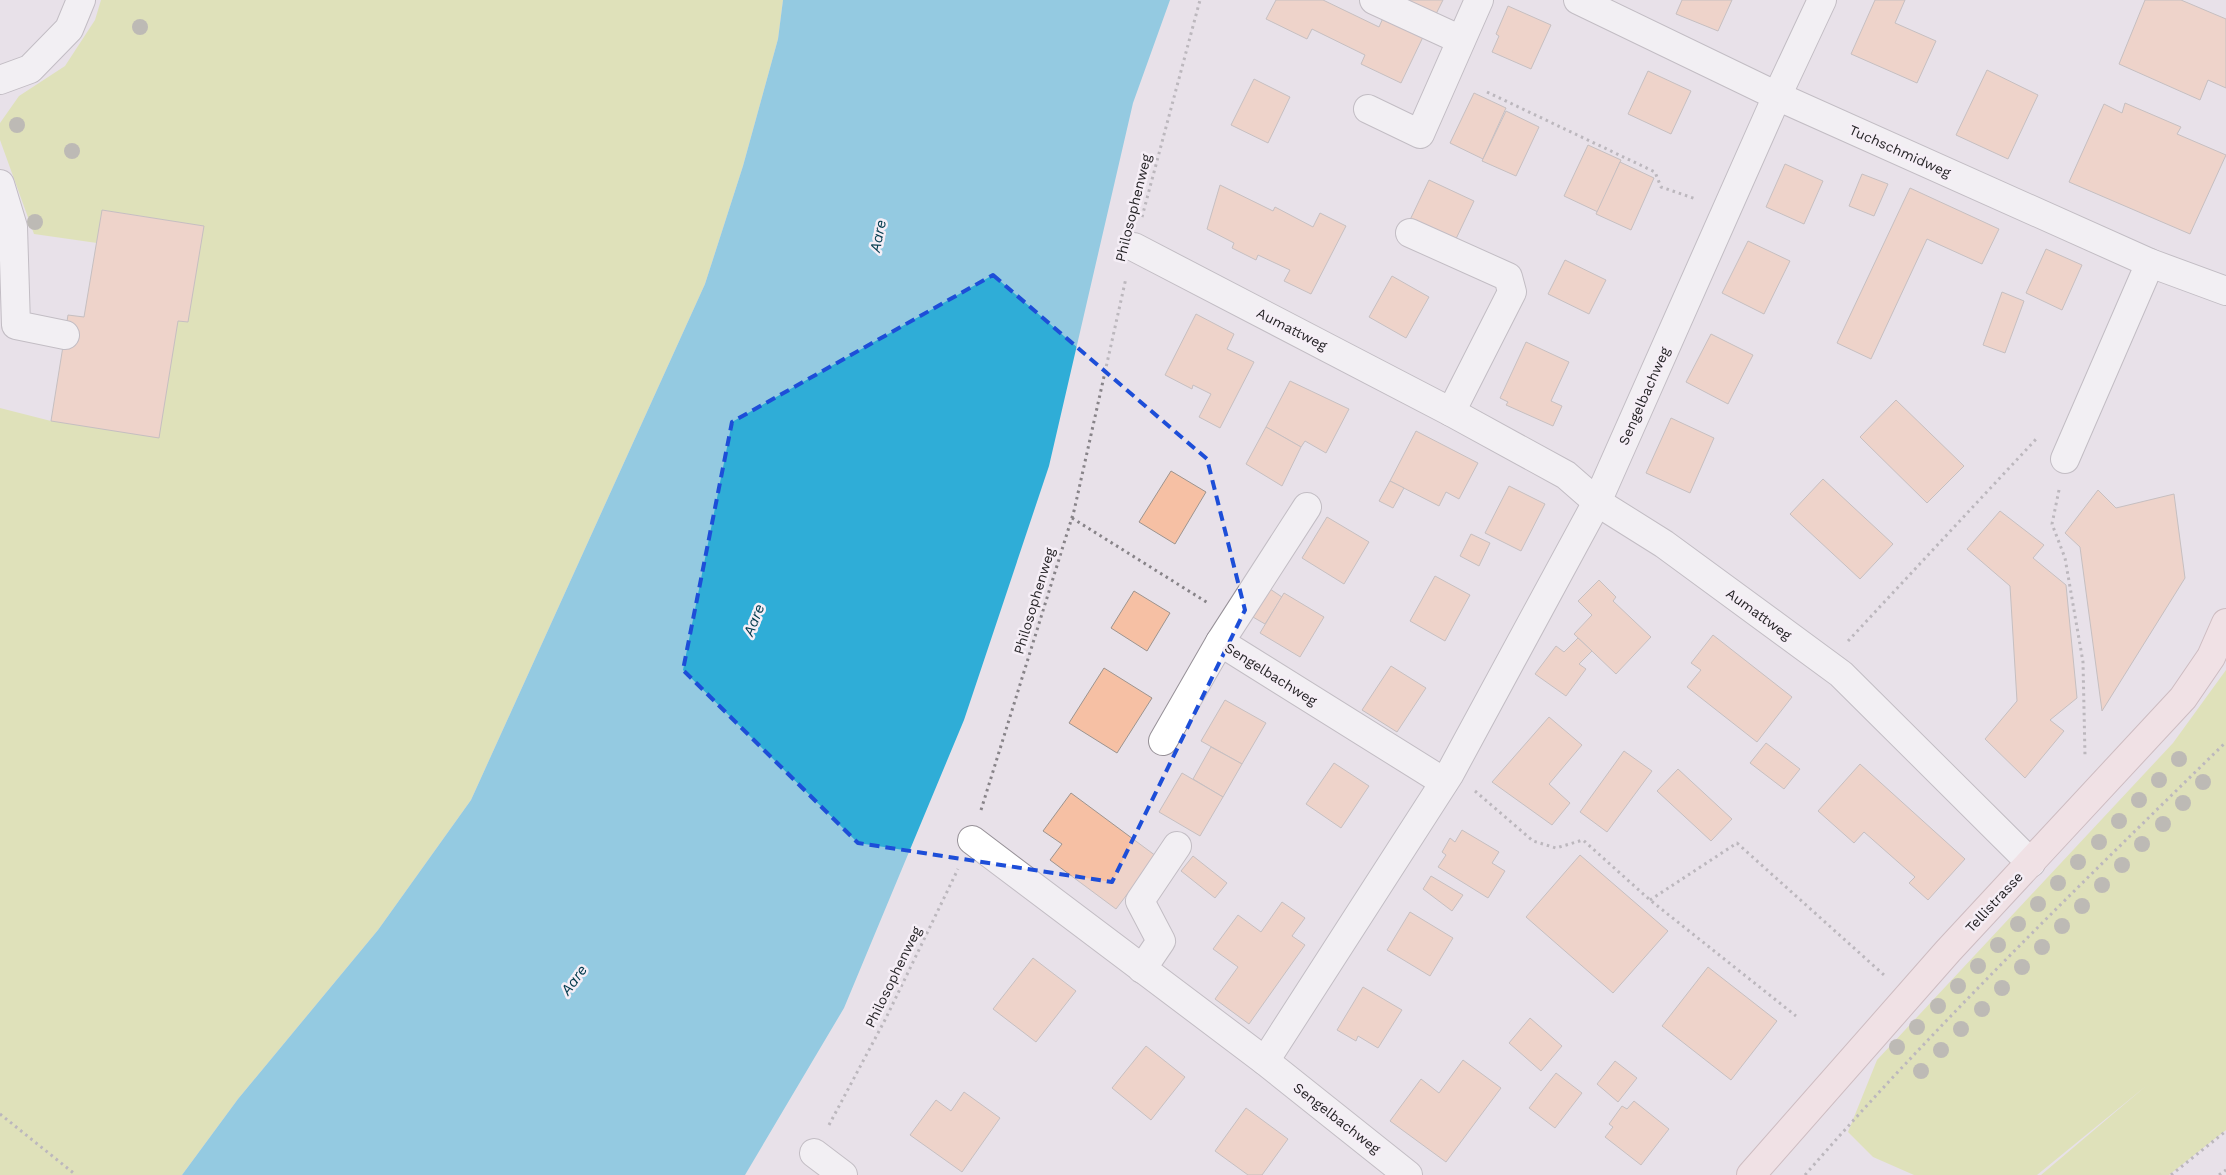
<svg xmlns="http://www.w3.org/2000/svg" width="2226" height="1175" viewBox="0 0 2226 1175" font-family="'Work Sans',sans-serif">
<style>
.green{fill:#d5df82}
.water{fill:#2fadd7}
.building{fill:#f6c0a4;stroke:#9d948f}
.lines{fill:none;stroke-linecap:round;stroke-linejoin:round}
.minor-casing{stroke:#969097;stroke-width:30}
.major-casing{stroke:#ad8e90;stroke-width:30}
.path{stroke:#878388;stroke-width:3;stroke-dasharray:2.5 4;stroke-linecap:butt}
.minor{stroke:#fff;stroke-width:28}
.major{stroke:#fbdfe0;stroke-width:28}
.tree{fill:#8b8a77}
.marked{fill:none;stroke:#1d4ed8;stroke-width:4;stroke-dasharray:10 6;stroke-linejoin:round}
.labels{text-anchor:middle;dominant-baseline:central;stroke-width:5;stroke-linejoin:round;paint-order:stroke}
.street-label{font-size:14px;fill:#211f22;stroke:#f5eef6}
.water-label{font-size:15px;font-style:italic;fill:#01394b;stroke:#f5eef6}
</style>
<rect width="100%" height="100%" fill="#e8e1e9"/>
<!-- green -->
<g class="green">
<polygon points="101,0 783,0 778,39 743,166 705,284 471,800 378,930 238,1099 182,1175 0,1175 0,408 51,421 178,321 203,226 103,210 97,243 34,234 0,140 0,123 19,96 65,66 95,20"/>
<polygon points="2226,670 2226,1130 2169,1175 2041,1175 2146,1086 2037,1175 1914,1175 1873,1157 1848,1132 1877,1060 2173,743"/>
</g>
<!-- water -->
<polygon class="water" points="783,0 1170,0 1133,103 1049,466 964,720 844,1008 745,1175 182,1175 238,1099 378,930 471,800 705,284 743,166 778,39"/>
<!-- building -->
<g class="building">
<polygon points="1276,0 1323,0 1379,27 1383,18 1423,37 1401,83 1361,64 1365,55 1312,29 1307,39 1266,19"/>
<polygon points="1410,0 1443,0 1436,14 1409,2"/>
<polygon points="1682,0 1732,0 1718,31 1676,14"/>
<polygon points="1875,0 1905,0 1895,23 1936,41 1917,83 1851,54"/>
<polygon points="2145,0 2181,0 2226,19 2226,88 2208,80 2200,100 2119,64"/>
<polygon points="1508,6 1551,25 1531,69 1492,52 1499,36 1496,34"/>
<polygon points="1987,70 2038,95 2008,159 1956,135"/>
<polygon points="1648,71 1691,91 1671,134 1628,114"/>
<polygon points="1254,79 1290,97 1268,143 1231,125"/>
<polygon points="1474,93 1506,108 1483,159 1450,143"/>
<polygon points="2125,103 2181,127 2177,134 2226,155 2190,234 2069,182 2104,104 2122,113"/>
<polygon points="1506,111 1539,127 1516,176 1482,161"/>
<polygon points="1588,145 1621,160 1598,212 1564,196"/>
<polygon points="1620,162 1654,178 1631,230 1596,214"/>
<polygon points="1785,164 1823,181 1804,224 1766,207"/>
<polygon points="1862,174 1888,184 1874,216 1849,206"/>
<polygon points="1429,180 1474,201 1454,243 1409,222"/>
<polygon points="1220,185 1273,211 1275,207 1313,227 1320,213 1346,226 1311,294 1284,281 1290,270 1258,255 1256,260 1232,248 1234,243 1207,229"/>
<polygon points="1910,188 1999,229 1982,264 1927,239 1871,359 1837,343"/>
<polygon points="102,210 204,226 188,322 178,321 159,438 51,421 68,315 84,317"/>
<polygon points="1748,241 1790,261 1764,314 1722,293"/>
<polygon points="2046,249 2082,265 2062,310 2026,293"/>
<polygon points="1565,260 1606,280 1589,314 1548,294"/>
<polygon points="1392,276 1429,297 1406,338 1369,317"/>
<polygon points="2002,292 2024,301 2005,353 1983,345"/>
<polygon points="1196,314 1234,334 1227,349 1254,362 1220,428 1199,417 1211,394 1193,385 1192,389 1165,375"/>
<polygon points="1711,334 1753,355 1728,404 1686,382"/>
<polygon points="1526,342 1569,362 1551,401 1562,406 1553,426 1506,405 1508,402 1500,398"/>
<polygon points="1290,381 1349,409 1326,453 1305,441 1301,447 1266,427"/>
<polygon points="1896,400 1964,466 1927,503 1860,437"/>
<polygon points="1671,418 1714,438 1690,493 1646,473"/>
<polygon points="1266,427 1301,447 1282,486 1246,464"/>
<polygon points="1416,431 1478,463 1459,499 1446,492 1439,506 1390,481"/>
<polygon points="1171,471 1206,492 1175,544 1139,522"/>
<polygon points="1823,479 1893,544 1860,579 1790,514"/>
<polygon points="1390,481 1404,488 1393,508 1379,501"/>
<polygon points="1509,486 1545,504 1521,551 1485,533"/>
<polygon points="2098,490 2116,508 2174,494 2185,578 2102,711 2080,547 2065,533"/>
<polygon points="2000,511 2044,545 2033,558 2066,585 2077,698 2050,720 2064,731 2025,778 1985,739 2017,701 2010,586 1967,549"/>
<polygon points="1327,517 1369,542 1344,584 1302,558"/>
<polygon points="1471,534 1490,543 1479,566 1460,556"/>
<polygon points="1435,576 1470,595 1445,641 1410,621"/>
<polygon points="1599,580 1616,597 1613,601 1651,637 1616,674 1574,634 1592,615 1578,601"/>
<polygon points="1264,585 1282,597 1265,624 1246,613"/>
<polygon points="1134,591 1170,613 1147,651 1111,628"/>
<polygon points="1284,593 1324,617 1300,657 1260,633"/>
<polygon points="1713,635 1792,697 1757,742 1687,687 1701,670 1691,663"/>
<polygon points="1578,638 1592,651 1579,664 1586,669 1566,696 1535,674 1556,646 1564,652"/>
<polygon points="1391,666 1426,688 1397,732 1362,710"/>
<polygon points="1104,668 1152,698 1117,753 1069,723"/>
<polygon points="1225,700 1266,723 1242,764 1201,741"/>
<polygon points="1549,717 1582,745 1549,784 1570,803 1552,825 1492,782"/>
<polygon points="1766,743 1800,769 1784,789 1750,763"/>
<polygon points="1211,747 1242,764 1223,797 1193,779"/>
<polygon points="1624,751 1652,771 1607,832 1580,812"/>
<polygon points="1334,763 1369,786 1341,828 1306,804"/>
<polygon points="1860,764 1965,859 1928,900 1909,883 1915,877 1864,832 1854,843 1818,811"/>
<polygon points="1678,769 1732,819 1711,841 1657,791"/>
<polygon points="1182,773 1223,797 1200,836 1159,812"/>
<polygon points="1071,793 1156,856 1116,909 1050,860 1062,844 1043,831"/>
<polygon points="1462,830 1499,852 1492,863 1505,871 1488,898 1438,867 1446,855 1442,852 1450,838 1455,842"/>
<polygon points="1580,855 1668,931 1613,993 1526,917"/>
<polygon points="1193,856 1227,883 1215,898 1181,871"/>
<polygon points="1431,876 1463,895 1452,911 1423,889"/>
<polygon points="1282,902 1305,918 1292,936 1305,945 1249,1024 1215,999 1238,967 1213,949 1238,915 1261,932"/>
<polygon points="1410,912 1453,938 1430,976 1387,950"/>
<polygon points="1033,958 1076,991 1036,1042 993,1009"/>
<polygon points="1708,967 1777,1021 1731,1080 1662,1026"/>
<polygon points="1363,987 1402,1010 1378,1048 1358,1036 1356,1041 1337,1030"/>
<polygon points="1530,1018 1562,1046 1541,1071 1509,1043"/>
<polygon points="1146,1046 1185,1077 1151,1120 1112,1088"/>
<polygon points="1463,1060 1501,1088 1446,1162 1390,1121 1421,1079 1439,1093"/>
<polygon points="1615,1061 1637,1078 1618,1102 1597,1084"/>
<polygon points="1556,1073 1582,1093 1555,1128 1529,1108"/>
<polygon points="964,1092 1000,1118 962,1172 910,1135 936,1100 951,1111"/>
<polygon points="1634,1101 1669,1129 1641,1165 1605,1137 1613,1127 1609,1124 1622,1106 1627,1109"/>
<polygon points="1246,1108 1288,1139 1262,1175 1248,1175 1215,1151"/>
</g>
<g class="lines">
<defs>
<g id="minor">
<polyline points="1374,0 1461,40"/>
<polyline points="1578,0 1777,96 2150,263 2226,291"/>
<polyline points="0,80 30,69 69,29 81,0"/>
<polyline points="1368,109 1420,134 1479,0"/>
<polyline points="0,184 13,227 16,325 65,335"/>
<polyline points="1410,233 1508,277 1512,292 1451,412"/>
<polyline points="1134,247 1451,412 1566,475 1597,502 1664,544 1841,674 2031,863"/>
<polyline points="2065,459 2150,263"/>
<polyline points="1220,642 1444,782"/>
<polyline points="1163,741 1220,642 1307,507"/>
<polyline points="972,840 1265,1061 1408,1175"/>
<polyline points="1142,969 1161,941 1140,901 1177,846"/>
<polyline points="1265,1061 1449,775 1597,502 1777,96 1822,0"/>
<polyline points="814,1153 843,1175"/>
</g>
<polyline id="major" points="1751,1175 1948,951 2183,698 2211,657 2226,623"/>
</defs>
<!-- minor casing -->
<use href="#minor" class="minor-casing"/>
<!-- major casing -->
<use href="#major" class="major-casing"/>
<!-- path -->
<g class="path">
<polyline points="1487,92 1655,172 1661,187 1696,199"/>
<polyline points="1142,217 1200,0"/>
<polyline points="2059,490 2052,524 2065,558 2083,662 2085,756"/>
<polyline points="1072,518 1208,603"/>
<polyline points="1848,641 2038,437"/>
<polyline points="1475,791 1533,841 1556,848 1583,840 1650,900 1796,1016"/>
<polyline points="981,810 1074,511 1126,278"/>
<polyline points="1650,900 1737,843 1884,975"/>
<polyline points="0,1114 76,1175"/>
<polyline points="829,1125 886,1018 958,869"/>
<path d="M1805,1175C1937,1023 2082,883 2226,742"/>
<polyline points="2171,1175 2226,1131"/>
<polyline points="2219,1175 2226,1170"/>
</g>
<!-- minor -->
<use href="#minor" class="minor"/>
<!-- major -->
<use href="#major" class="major"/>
</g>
<!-- trees -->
<g class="tree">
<circle cx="140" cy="27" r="8"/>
<circle cx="17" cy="125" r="8"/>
<circle cx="72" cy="151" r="8"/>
<circle cx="35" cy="222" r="8"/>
<circle cx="2179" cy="759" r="8"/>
<circle cx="2159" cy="780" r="8"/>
<circle cx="2203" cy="782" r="8"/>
<circle cx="2139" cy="800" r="8"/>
<circle cx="2183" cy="803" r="8"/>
<circle cx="2119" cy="821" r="8"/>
<circle cx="2163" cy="824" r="8"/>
<circle cx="2099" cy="842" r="8"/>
<circle cx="2142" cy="844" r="8"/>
<circle cx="2078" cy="862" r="8"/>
<circle cx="2122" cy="865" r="8"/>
<circle cx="2058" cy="883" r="8"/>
<circle cx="2102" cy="885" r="8"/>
<circle cx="2038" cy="904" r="8"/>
<circle cx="2082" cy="906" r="8"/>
<circle cx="2018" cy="924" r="8"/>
<circle cx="2062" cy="926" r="8"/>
<circle cx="1998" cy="945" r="8"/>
<circle cx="2042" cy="947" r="8"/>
<circle cx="1978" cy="966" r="8"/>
<circle cx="2022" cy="967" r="8"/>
<circle cx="1958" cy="986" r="8"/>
<circle cx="2002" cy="988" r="8"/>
<circle cx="1938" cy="1006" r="8"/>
<circle cx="1982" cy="1009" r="8"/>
<circle cx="1917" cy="1027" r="8"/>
<circle cx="1961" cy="1029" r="8"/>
<circle cx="1897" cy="1047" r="8"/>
<circle cx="1941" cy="1050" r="8"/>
<circle cx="1921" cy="1071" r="8"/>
</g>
<!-- marked area -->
<path d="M0 0H2226V1175H0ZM993,275L1207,459L1245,610L1112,882L858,843L683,670L732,422Z" fill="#e8e1e9" fill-opacity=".55" fill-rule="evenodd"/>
<path class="marked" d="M993,275L1207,459L1245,610L1112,882L858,843L683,670L732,422Z"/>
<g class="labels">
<!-- street labels -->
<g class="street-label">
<text transform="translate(1900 151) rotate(24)">Tuchschmidweg</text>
<text transform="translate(1133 208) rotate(-76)">Philosophenweg</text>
<text transform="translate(1292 329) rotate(27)">Aumattweg</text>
<text transform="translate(1644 396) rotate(-66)">Sengelbachweg</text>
<text transform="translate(1034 601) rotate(-73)">Philosophenweg</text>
<text transform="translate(1759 614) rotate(36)">Aumattweg</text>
<text transform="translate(1271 674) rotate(32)">Sengelbachweg</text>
<text transform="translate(1994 902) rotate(-47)">Tellistrasse</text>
<text transform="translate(893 977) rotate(-64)">Philosophenweg</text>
<text transform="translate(1337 1118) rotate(38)">Sengelbachweg</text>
</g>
<!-- water labels -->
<g class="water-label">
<text transform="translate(878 236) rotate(-79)">Aare</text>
<text transform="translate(754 620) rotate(-68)">Aare</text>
<text transform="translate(574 980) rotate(-54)">Aare</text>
</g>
</g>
</svg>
